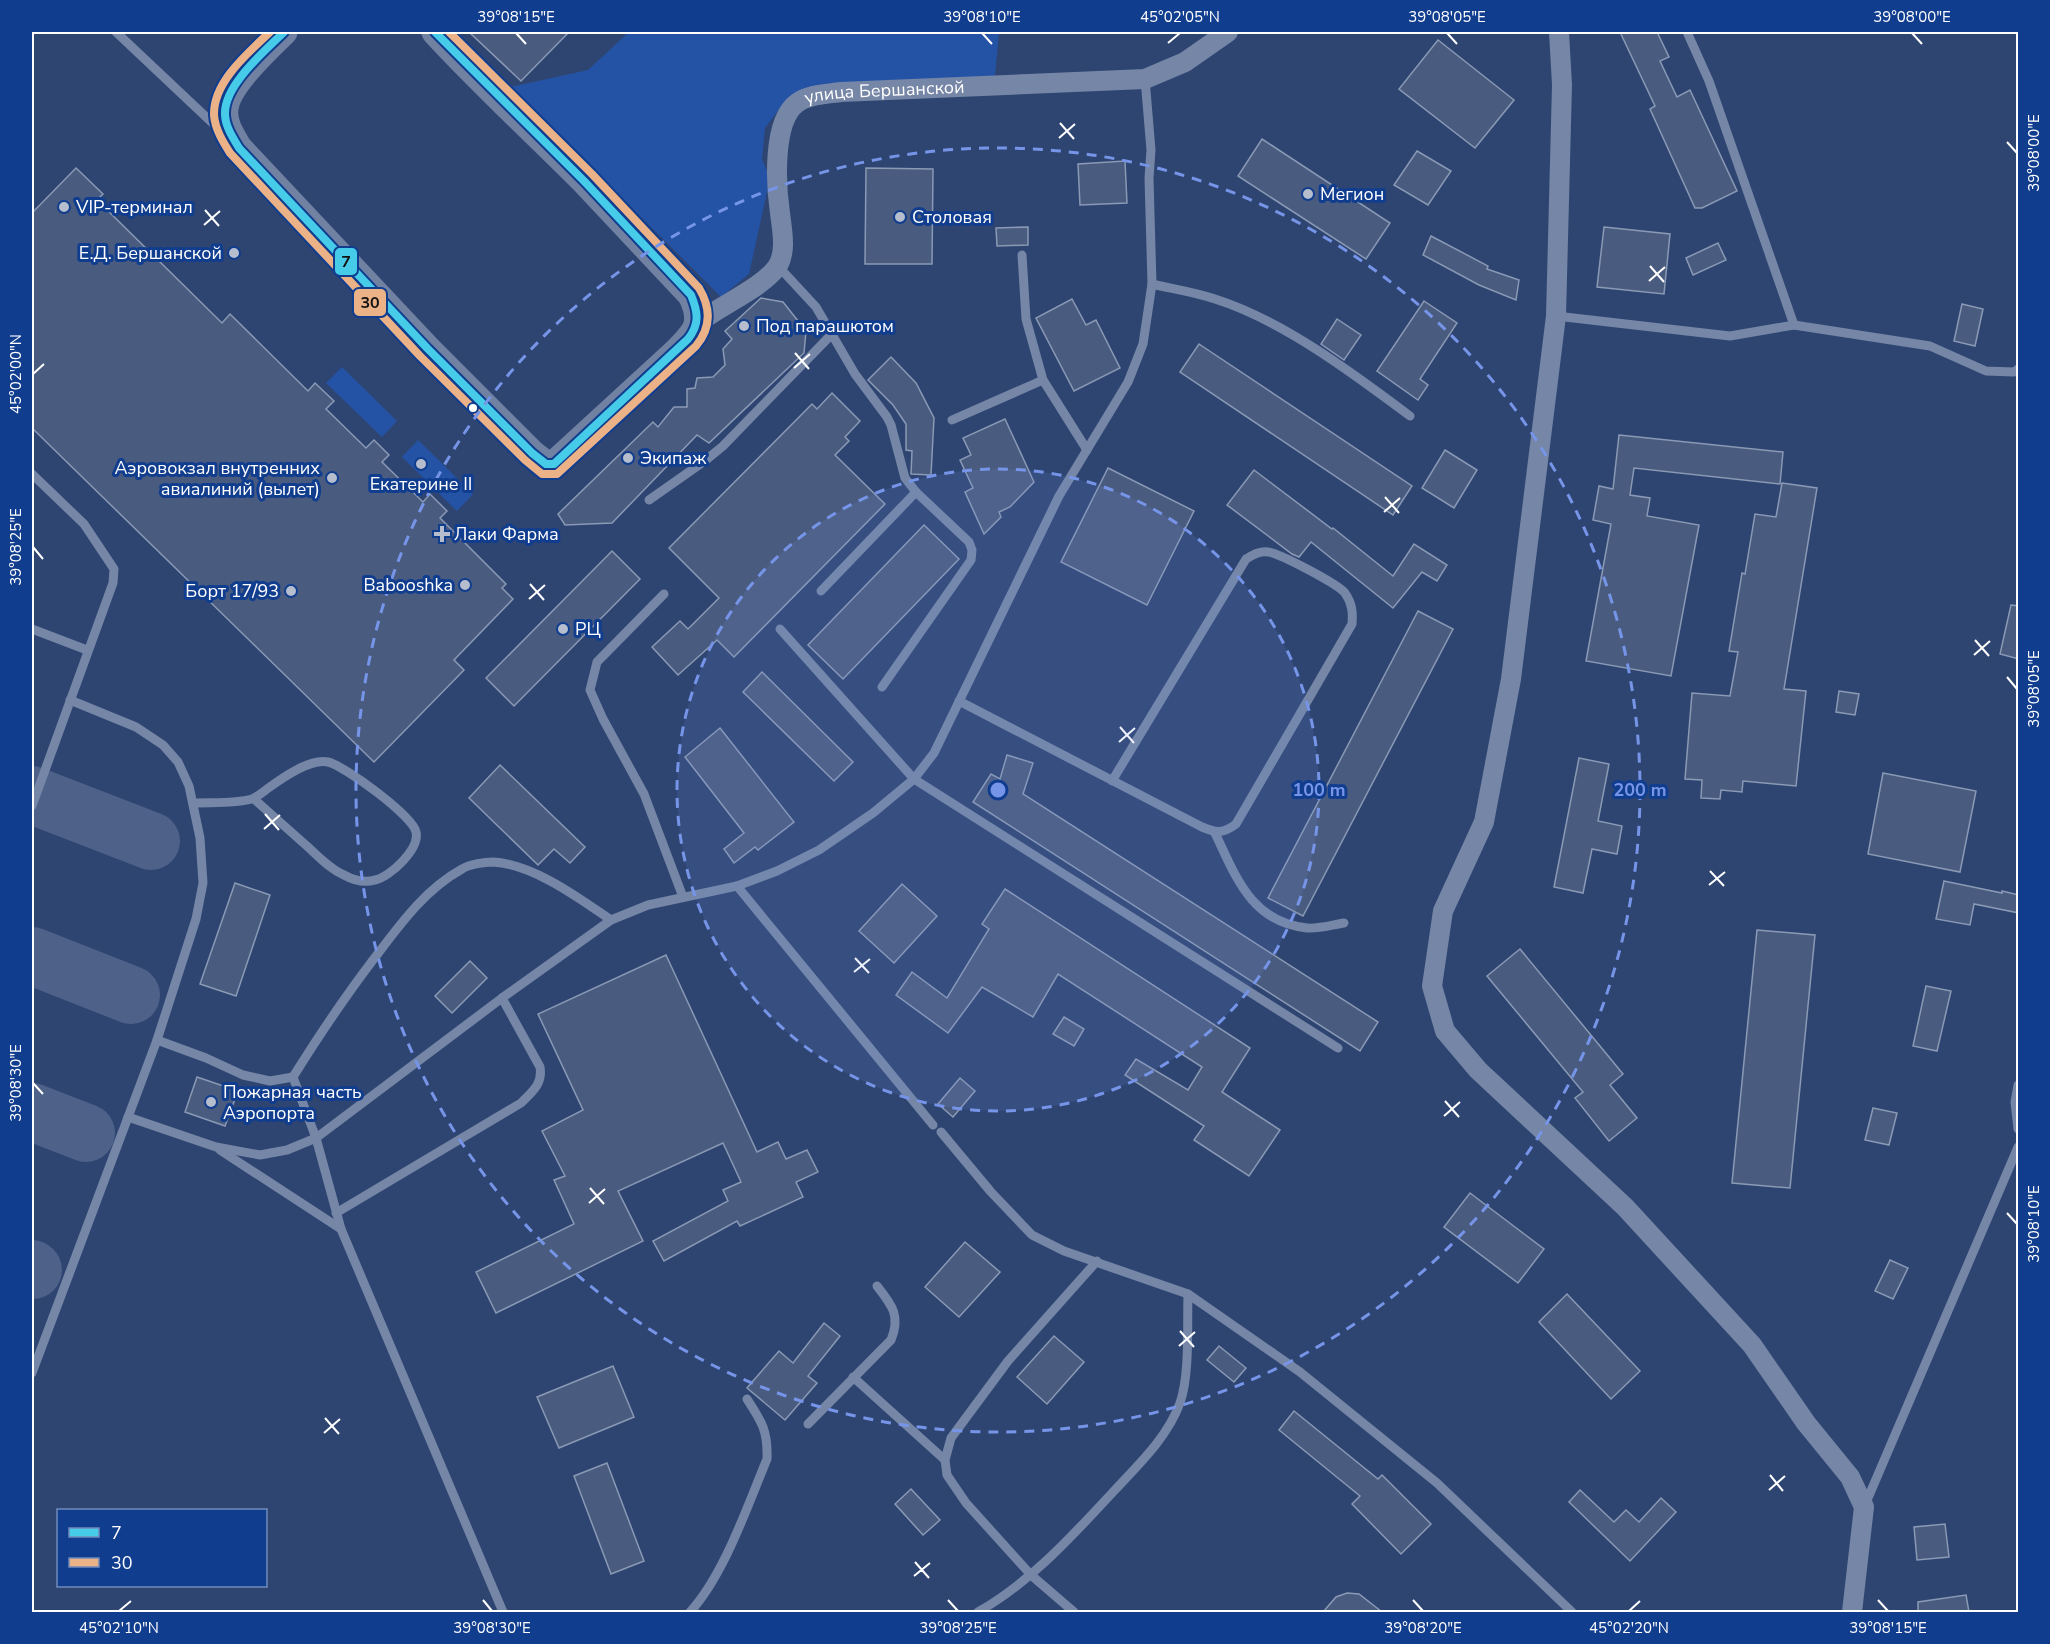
<svg xmlns="http://www.w3.org/2000/svg" width="2050" height="1644" viewBox="0 0 2050 1644" font-family="'Nunito Sans',sans-serif">
<style>
.green{fill:#2453a6}
.lines{fill:none;stroke-linecap:round;stroke-linejoin:round}
.taxiway{stroke:#4e6188;stroke-width:58}
.building{fill:#495c80;stroke:#8a99b4;stroke-width:1.5}
.service{stroke:#7586a6;stroke-width:9}
.minor{stroke:#7586a6;stroke-width:20}
.secondary{stroke:#7181a2;stroke-width:27}
.bus-1-casing{stroke:#113d8f;stroke-width:12}
.bus-2-casing{stroke:#113d8f;stroke-width:12}
.bus-1{stroke:#46cce9;stroke-width:8}
.bus-2{stroke:#ebb288;stroke-width:8}
.ticks{fill:none;stroke:#fff;stroke-width:2}
.ring{fill:none;stroke:#7795e8;stroke-width:3;stroke-dasharray:10 8}
.poi-dot{fill:#b6bece;stroke:#113d8f;stroke-width:2}
.bus-dot{fill:#fff;stroke:#113d8f;stroke-width:2}
.labels{text-anchor:middle;dominant-baseline:central;stroke-width:6;stroke-linejoin:round;paint-order:stroke}
.street-label{font-size:18px;fill:#fff;stroke:#113d8f}
.poi-label{font-size:18px;fill:#fff;stroke:#113d8f;text-anchor:start}
.centre{fill:#7795e8;stroke:#113d8f;stroke-width:3}
.ring-label{font-size:18px;text-anchor:middle;font-weight:bold;fill:#7795e8;stroke:#113d8f;stroke-width:6;stroke-linejoin:round;paint-order:stroke}
.line-badge{stroke:#113d8f;stroke-width:2}
.pale-badge-label{font-size:16px;text-anchor:middle;font-weight:bold;fill:#111}
.neatline{fill:none;stroke:#fff;stroke-width:2}
.ticks-label{font-size:15px;text-anchor:middle;fill:#fff}
</style>
<rect width="100%" height="100%" fill="#2e4572"/>
<!-- green -->
<g class="green">
<polygon points="629,32 999,32 995,76 811,89 783,104 765,128 762,159 770,178 749,274 721,297 511,87 588,70"/>
<polygon points="342,367 397,421 382,437 326,383"/>
<polygon points="418,440 473,494 457,511 402,457"/>
</g>
<g class="lines">
<!-- taxiway -->
<g class="taxiway">
<polyline points="32,795 151,841"/>
<polyline points="32,956 131,995"/>
<polyline points="32,1112 86,1133"/>
<polyline points="32,1269 33,1270"/>
</g>
</g>
<!-- building -->
<g class="building">
<polygon points="469,32 569,32 521,81"/>
<polygon points="1620,32 1657,32 1669,57 1660,61 1677,97 1690,90 1737,191 1702,208 1695,208 1650,109 1655,106"/>
<polygon points="1438,40 1514,100 1475,148 1399,89"/>
<polygon points="1262,139 1390,223 1366,259 1238,176"/>
<polygon points="1417,151 1451,171 1428,205 1394,185"/>
<polygon points="1125,161 1127,203 1080,205 1078,164"/>
<polygon points="76,168 103,194 97,200 222,323 230,314 308,391 315,383 334,401 326,409 366,448 374,440 389,455 382,462 423,502 430,494 447,511 440,518 506,584 502,588 513,599 454,660 464,670 374,762 32,428 32,213"/>
<polygon points="866,168 933,169 932,264 865,264"/>
<polygon points="1028,227 1028,245 997,246 996,228"/>
<polygon points="1604,227 1670,234 1664,294 1597,287"/>
<polygon points="1431,236 1488,266 1487,269 1519,280 1516,300 1479,285 1423,255"/>
<polygon points="1718,243 1726,260 1693,275 1686,258"/>
<polygon points="761,298 783,302 806,331 804,353 709,443 697,435 612,523 565,525 558,514 653,422 658,427 674,407 687,407 687,389 695,388 697,378 713,377 725,365 723,349 732,339 725,331"/>
<polygon points="1072,299 1086,325 1096,320 1120,368 1074,391 1036,318"/>
<polygon points="1424,301 1457,323 1420,379 1428,385 1418,400 1377,371"/>
<polygon points="1962,304 1983,309 1975,346 1954,341"/>
<polygon points="1337,319 1361,335 1344,360 1321,344"/>
<polygon points="1199,344 1412,486 1393,515 1180,372"/>
<polygon points="891,357 916,383 934,418 931,475 911,474 912,451 906,450 906,424 893,405 868,380"/>
<polygon points="832,393 860,421 845,437 849,441 835,455 885,504 734,657 717,640 678,675 652,647 680,621 688,629 719,598 669,548 812,404 817,409"/>
<polygon points="1005,419 1034,482 1010,507 999,512 1001,517 984,534 965,492 973,488 960,460 971,455 963,438"/>
<polygon points="1619,435 1783,452 1780,484 1634,468 1630,495 1650,498 1647,516 1699,525 1671,676 1586,661 1611,524 1593,520 1599,486 1613,489"/>
<polygon points="1445,450 1477,470 1454,508 1422,488"/>
<polygon points="1108,468 1194,511 1147,605 1061,562"/>
<polygon points="1254,470 1332,529 1333,528 1393,576 1414,544 1447,565 1437,581 1422,572 1393,608 1311,542 1299,557 1292,554 1227,505"/>
<polygon points="1782,483 1817,488 1784,689 1806,691 1796,786 1743,781 1742,792 1721,790 1720,799 1701,798 1702,780 1685,779 1692,693 1730,696 1738,652 1729,651 1742,573 1745,574 1755,514 1776,517"/>
<polygon points="924,525 959,559 843,679 808,645"/>
<polygon points="612,551 640,579 514,706 486,678"/>
<polygon points="2011,605 2019,606 2019,659 2000,654"/>
<polygon points="1418,611 1453,629 1303,916 1268,898"/>
<polygon points="762,672 853,762 834,781 743,692"/>
<polygon points="1839,691 1859,694 1855,715 1836,712"/>
<polygon points="720,728 794,822 758,850 755,847 734,863 724,849 744,833 685,757"/>
<polygon points="1007,755 1033,763 1023,794 1378,1022 1360,1051 973,802 991,774 1000,779"/>
<polygon points="1579,758 1609,764 1598,821 1622,826 1617,854 1592,849 1583,893 1554,887"/>
<polygon points="500,765 585,847 570,863 554,849 538,865 469,798"/>
<polygon points="1883,773 1976,791 1960,872 1868,854"/>
<polygon points="1944,881 2002,893 2002,891 2019,895 2019,913 1974,904 1970,925 1936,919"/>
<polygon points="235,883 270,895 236,996 200,984"/>
<polygon points="902,884 937,916 894,963 859,931"/>
<polygon points="1005,889 1250,1048 1222,1092 1280,1130 1249,1176 1194,1140 1204,1126 1125,1075 1136,1059 1188,1090 1202,1067 1058,974 1033,1017 982,987 948,1033 896,995 912,972 947,998 989,929 982,924"/>
<polygon points="1757,930 1815,935 1790,1188 1732,1183"/>
<polygon points="1520,949 1623,1074 1610,1085 1637,1118 1609,1141 1575,1098 1583,1092 1487,976"/>
<polygon points="666,955 757,1152 778,1142 786,1159 807,1150 818,1172 796,1182 803,1197 740,1226 737,1221 664,1261 653,1241 728,1201 723,1190 741,1182 723,1143 618,1191 643,1241 496,1313 476,1272 574,1224 554,1180 565,1176 542,1131 583,1110 538,1014"/>
<polygon points="470,961 487,978 452,1013 435,996"/>
<polygon points="1926,986 1951,991 1937,1051 1913,1046"/>
<polygon points="1064,1017 1084,1029 1074,1046 1053,1034"/>
<polygon points="197,1077 238,1091 225,1126 185,1112"/>
<polygon points="960,1078 975,1091 953,1117 938,1104"/>
<polygon points="1873,1108 1897,1113 1889,1145 1865,1140"/>
<polygon points="1470,1193 1544,1249 1518,1283 1444,1227"/>
<polygon points="965,1242 1000,1272 959,1317 925,1287"/>
<polygon points="1890,1260 1908,1268 1893,1299 1875,1291"/>
<polygon points="1567,1294 1640,1371 1611,1399 1539,1322"/>
<polygon points="824,1323 840,1336 808,1376 817,1383 785,1420 747,1388 779,1351 793,1363"/>
<polygon points="1054,1336 1084,1362 1047,1404 1017,1377"/>
<polygon points="1219,1346 1246,1368 1234,1382 1207,1360"/>
<polygon points="613,1366 634,1417 559,1448 537,1397"/>
<polygon points="1294,1411 1378,1479 1382,1475 1431,1524 1401,1554 1352,1504 1360,1496 1279,1430"/>
<polygon points="607,1463 644,1561 611,1574 574,1476"/>
<polygon points="911,1489 940,1520 923,1535 895,1504"/>
<polygon points="1580,1490 1614,1522 1626,1510 1639,1522 1661,1498 1676,1512 1630,1561 1569,1502"/>
<polygon points="1945,1524 1949,1557 1917,1560 1914,1527"/>
<polygon points="1347,1593 1359,1594 1382,1612 1323,1612 1336,1597"/>
<polygon points="1966,1595 1969,1612 1918,1612 1918,1602"/>
</g>
<g class="lines">
<!-- service -->
<g class="service">
<polyline points="116,32 222,132"/>
<polyline points="1687,32 1709,81 1794,325"/>
<polyline points="1022,255 1026,319 1043,380 1087,450"/>
<polyline points="778,266 816,307 855,374 887,417 891,425 905,478 916,492 969,542 972,550 971,560 882,687"/>
<path d="M1152,284C1173,289 1195,292 1215,299C1282,320 1354,374 1410,416"/>
<polyline points="1556,316 1730,336 1794,325 1930,346 1986,371 2014,372 2018,369"/>
<polyline points="952,420 1043,380"/>
<polyline points="32,474 84,524 114,569 113,583 32,806"/>
<polyline points="649,500 706,460 723,446 831,335"/>
<polyline points="821,591 916,492"/>
<polyline points="664,594 597,662 590,690 603,719 644,794 683,897"/>
<polyline points="32,629 87,650"/>
<polyline points="780,629 914,779 1338,1048"/>
<path d="M959,701L1202,827C1216,833 1223,834 1236,824L1352,624C1353,612 1352,603 1345,593C1338,584 1279,553 1268,552C1259,551 1253,555 1246,559L1112,781"/>
<path d="M193,803C212,802 234,804 252,799C257,797 263,792 267,789C282,778 310,758 328,762C345,766 413,816 416,832C420,849 390,877 375,880C365,883 353,880 344,875C330,869 319,857 308,847C290,831 272,815 254,799"/>
<path d="M1215,833C1236,877 1251,922 1307,928C1318,929 1332,925 1344,923"/>
<polyline points="737,886 933,1125"/>
<polyline points="157,1040 206,1058 243,1075 270,1081 293,1077"/>
<polyline points="2018,1085 2015,1102 2018,1129"/>
<polyline points="128,1117 216,1147 260,1155 287,1150 316,1138 502,998 611,920"/>
<polyline points="941,1132 991,1192 1032,1235 1064,1251 1188,1294 1300,1372 1437,1483 1572,1612"/>
<polyline points="220,1150 341,1229"/>
<path d="M336,1213L521,1103C532,1092 543,1084 540,1067L502,998"/>
<polyline points="32,1373 157,1040 196,919 203,883 200,838 189,786 178,762 163,745 136,727 70,700"/>
<polyline points="853,1377 945,1460"/>
<path d="M808,1424L891,1340C901,1316 892,1305 877,1286"/>
<polyline points="1865,1505 2018,1147"/>
<path d="M503,1612L341,1229L316,1138L293,1077C318,1037 344,998 373,960C399,926 424,890 462,869C470,864 485,862 493,862C533,864 579,898 611,920L648,905L737,886L777,871L819,850L873,813L914,779L934,753L1059,496L1128,382L1143,344L1152,284L1149,178L1151,150L1145,79"/>
<path d="M690,1612C724,1575 747,1507 767,1459C768,1431 762,1422 747,1399"/>
<path d="M978,1612C1031,1582 1073,1535 1114,1491C1139,1464 1167,1438 1180,1403C1190,1375 1187,1325 1188,1294"/>
<polyline points="1074,1612 1031,1575 966,1503 947,1475 945,1460 951,1438 1008,1361 1097,1261"/>
</g>
<!-- minor -->
<g class="minor">
<polyline points="1559,32 1562,85 1556,316 1511,679 1484,822 1443,911 1432,986 1445,1031 1478,1070 1625,1207 1752,1345 1806,1423 1850,1477 1864,1507 1852,1612"/>
<path id="s1" d="M698,323C719,306 762,288 777,267C787,252 782,230 780,213C776,186 772,121 797,103C808,94 828,94 841,92L1145,79L1185,62L1228,32"/>
</g>
<!-- secondary -->
<path class="secondary" d="M284,32C267,49 227,85 225,109C223,123 232,136 239,148L428,349L532,453L546,464H554L675,353C696,332 705,324 691,295C655,257 620,219 584,181C534,131 482,83 435,32"/>
<defs>
<path id="bus-1" d="M284,32C265,51 224,85 225,114C225,126 233,138 239,148L428,349L532,453L546,464H554L688,339C700,324 698,312 691,295L584,181L435,32"/>
<path id="bus-2" d="M270,32C248,53 213,82 214,115C215,129 223,142 230,153L420,356L525,460L542,474H557L696,346C711,328 711,308 699,288L592,174L449,32"/>
</defs>
<!-- bus-1 casing -->
<use href="#bus-1" class="bus-1-casing"/>
<!-- bus-2 casing -->
<use href="#bus-2" class="bus-2-casing"/>
<!-- bus-1 -->
<use href="#bus-1" class="bus-1"/>
<!-- bus-2 -->
<use href="#bus-2" class="bus-2"/>
</g>
<!-- ticks -->
<path class="ticks" d="M516,33L526,44M982,33L992,44M1447,33L1457,44M1912,33L1922,44M1168,43L1180,33M1060,123L1074,139M1059,138L1075,124M2007,142L2017,153M205,210L219,226M204,225L220,211M1650,266L1664,282M1649,281L1665,267M795,353L809,369M794,368L810,354M33,374L44,364M1385,497L1399,513M1384,512L1400,498M33,547L43,559M530,584L544,600M529,599L545,585M1975,640L1989,656M1974,655L1990,641M2007,677L2017,689M1120,727L1134,743M1119,742L1135,728M265,814L279,830M264,829L280,815M1710,871L1724,886M1709,885L1725,872M855,958L869,973M854,972L870,959M33,1083L43,1094M1445,1101L1459,1117M1444,1116L1460,1102M590,1188L604,1204M589,1203L605,1189M2007,1213L2017,1224M1180,1331L1194,1347M1179,1346L1195,1332M325,1418L339,1434M324,1433L340,1419M1770,1475L1783,1491M1769,1490L1785,1476M915,1562L929,1578M914,1576L930,1563M483,1600L492,1611M948,1600L958,1611M1413,1600L1423,1611M1878,1600L1888,1611M119,1611L131,1601M1629,1611L1640,1601"/>
<!-- distance rings -->
<circle cx="998" cy="790" r="321" fill="#7795e8" fill-opacity=".12"/>
<g class="ring">
<circle cx="998" cy="790" r="321"/>
<circle cx="998" cy="790" r="642"/>
</g>
<!-- markers -->
<g class="poi-dot">
<circle cx="1308" cy="194" r="6"/>
<circle cx="64" cy="207" r="6"/>
<circle cx="900" cy="217" r="6"/>
<circle cx="234" cy="253" r="6"/>
<circle cx="744" cy="326" r="6"/>
<circle cx="628" cy="458" r="6"/>
<circle cx="421" cy="464" r="6"/>
<circle cx="332" cy="478" r="6"/>
<path d="M439 525h6v6h6v6h-6v6h-6v-6h-6v-6h6z"/>
<circle cx="465" cy="585" r="6"/>
<circle cx="291" cy="591" r="6"/>
<circle cx="563" cy="629" r="6"/>
<circle cx="211" cy="1102" r="6"/>
</g>
<circle class="bus-dot" cx="473" cy="408" r="5"/>
<g class="labels">
<!-- street labels -->
<g class="street-label">
<text stroke="none"><textPath href="#s1" startOffset="357">улица Бершанской</textPath></text>
</g>
<!-- poi labels -->
<g class="poi-label">
<text x="1320" y="194">Мегион</text>
<text x="76" y="207">VIP-терминал</text>
<text x="912" y="217">Столовая</text>
<text x="222" y="253" text-anchor="end">Е.Д. Бершанской</text>
<text x="756" y="326">Под парашютом</text>
<text x="640" y="458">Экипаж</text>
<text x="320" y="468" text-anchor="end">Аэровокзал внутренних<tspan x="320" dy="21">авиалиний (вылет)</tspan></text>
<text x="421" y="484" text-anchor="middle">Екатерине II</text>
<text x="454" y="534">Лаки Фарма</text>
<text x="453" y="585" text-anchor="end">Babooshka</text>
<text x="279" y="591" text-anchor="end">Борт 17/93</text>
<text x="575" y="629">РЦ</text>
<text x="223" y="1092">Пожарная часть<tspan x="223" dy="21">Аэропорта</tspan></text>
</g>
</g>
<circle cx="998" cy="790" r="9" class="centre"/>
<g class="ring-label">
<text x="1319" y="796">100 m</text>
<text x="1640" y="796">200 m</text>
</g>
<g class="line-badge">
<rect x="334" y="247" width="24" height="29" rx="6" fill="#46cce9"/>
<rect x="353" y="288" width="34" height="29" rx="6" fill="#ebb288"/>
</g>
<g class="pale-badge-label">
<text x="346" y="267">7</text>
<text x="370" y="308">30</text>
</g>
<!-- border -->
<rect width="2050" height="1644" fill="none" stroke="#113d8f" stroke-width="66"/>
<!-- legend -->
<rect x="57" y="1509" width="210" height="78" fill="#113d8f" stroke="#708bbc" stroke-width="1.5"/>
<rect x="69" y="1528" width="30" height="9" fill="#46cce9" stroke="#708bbc" stroke-width="1.5"/>
<text x="111" y="1539" font-size="18" fill="#ffffff">7</text>
<rect x="69" y="1558" width="30" height="9" fill="#ebb288" stroke="#708bbc" stroke-width="1.5"/>
<text x="111" y="1569" font-size="18" fill="#ffffff">30</text>
<rect x="33" y="33" width="1984" height="1578" class="neatline"/>
<g class="ticks-label">
<text x="516" y="22">39°08'15"E</text>
<text x="982" y="22">39°08'10"E</text>
<text x="1180" y="22">45°02'05"N</text>
<text x="1447" y="22">39°08'05"E</text>
<text x="1912" y="22">39°08'00"E</text>
<text transform="translate(2034 153) rotate(-90)" y="5">39°08'00"E</text>
<text transform="translate(16 374) rotate(-90)" y="5">45°02'00"N</text>
<text transform="translate(16 547) rotate(-90)" y="5">39°08'25"E</text>
<text transform="translate(2034 689) rotate(-90)" y="5">39°08'05"E</text>
<text transform="translate(16 1083) rotate(-90)" y="5">39°08'30"E</text>
<text transform="translate(2034 1224) rotate(-90)" y="5">39°08'10"E</text>
<text x="119" y="1633">45°02'10"N</text>
<text x="492" y="1633">39°08'30"E</text>
<text x="958" y="1633">39°08'25"E</text>
<text x="1423" y="1633">39°08'20"E</text>
<text x="1629" y="1633">45°02'20"N</text>
<text x="1888" y="1633">39°08'15"E</text>
</g>
</svg>
